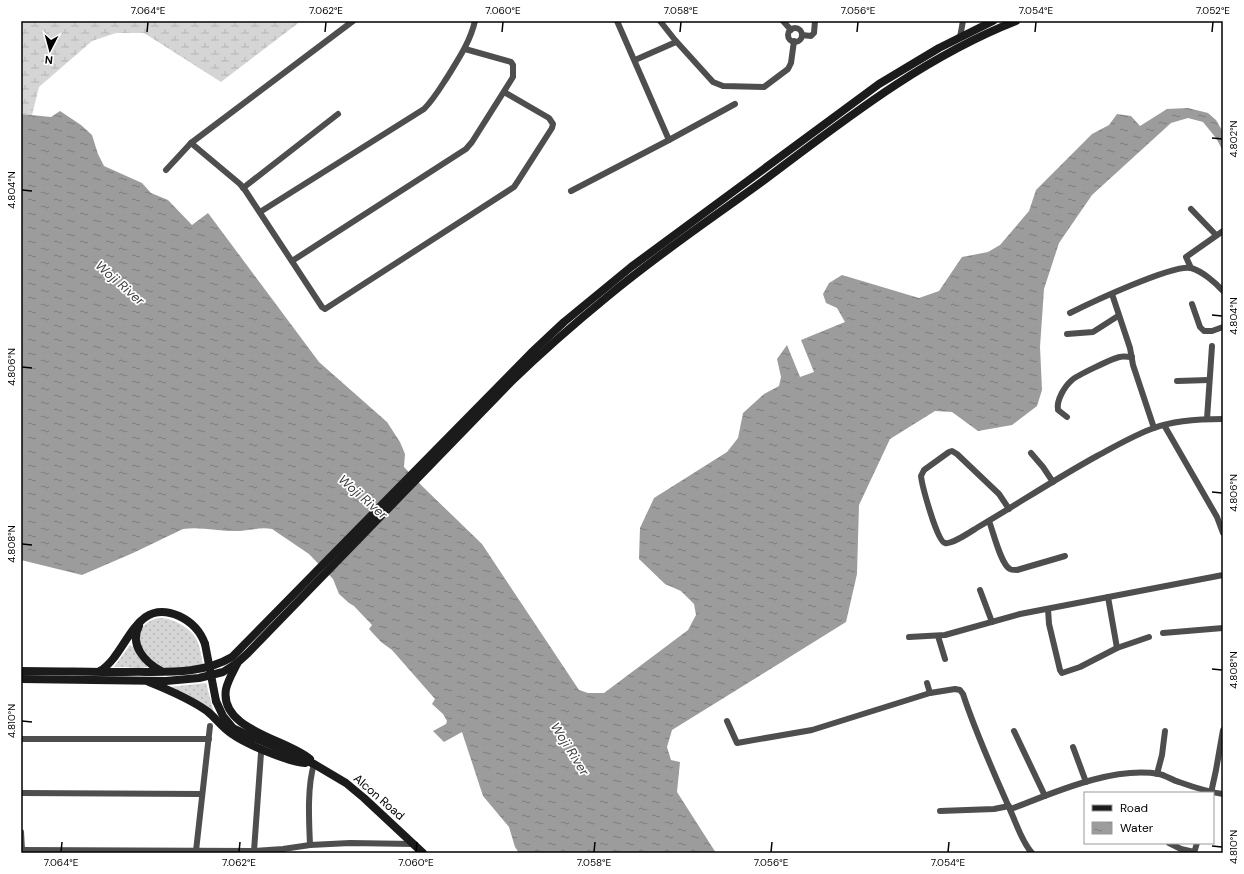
<svg xmlns="http://www.w3.org/2000/svg" width="1244" height="874" viewBox="0 0 1244 874" font-family="'DM Sans',sans-serif">
<style>
.grass{fill:url(#grass-dots)}
.wetland{fill:url(#wetland-marsh)}
.water{fill:url(#water-ripples)}
.lines{fill:none;stroke-linecap:round;stroke-linejoin:round}
.minor{stroke:#4e4e4e;stroke-width:6}
.secondary{stroke:#1b1b1b;stroke-width:8}
.secondary-bridge{stroke:#1b1b1b;stroke-width:8}
.ticks{fill:none;stroke:#000;stroke-width:1.5}
.labels{text-anchor:middle;dominant-baseline:central;stroke-width:3.5;stroke-linejoin:round;paint-order:stroke}
.street-label{font-size:12px;fill:#000;stroke:#fff}
.water-label{font-size:13px;font-style:italic;fill:#3d3d3d;stroke:#fff}
.neatline{fill:none;stroke:#000;stroke-width:1.5}
.ticks-label{font-size:10px;text-anchor:middle;fill:#000}
</style>
<defs>
<pattern id="grass-dots" width="8" height="8" patternUnits="userSpaceOnUse"><rect width="8" height="8" fill="#d5d5d5"/><path d="M2 2h.1M6 6h.1" fill="none" stroke="#b5b5b5" stroke-width="1.8" stroke-linecap="round"/></pattern>
<pattern id="wetland-marsh" width="20" height="14" patternUnits="userSpaceOnUse"><rect width="20" height="14" fill="#d5d5d5"/><path d="M1 5h8M5 5V1M11 12h8M15 12V8" fill="none" stroke="#b5b5b5"/></pattern>
<pattern id="water-ripples" width="26" height="14" patternUnits="userSpaceOnUse"><rect width="26" height="14" fill="#9c9c9c"/><path d="M2 4q2-2 4 0t4 0M15 11q2-2 4 0t4 0" fill="none" stroke="#7d7d7d"/></pattern>
</defs>
<rect width="100%" height="100%" fill="#fff"/>
<!-- grass -->
<g class="grass">
<path d="M158,618C167,618 172,620 180,624C199,635 199,644 203,664C194,667 168,670 159,666C156,664 153,661 150,658C134,643 136,624 158,618Z"/>
<polygon points="130,645 133,647 147,667 114,667"/>
<polygon points="206,683 214,713 170,687"/>
</g>
<!-- wetland -->
<polygon class="wetland" points="21,21 301,21 221,82 144,33 116,33 92,41 39,87 32,115 21,114"/>
<!-- water -->
<path class="water" d="M1188,108L1208,113L1216,120L1223,132V151L1216,138L1203,122L1188,118L1171,123L1092,195L1059,243L1044,289L1040,347L1042,390L1037,406L1012,425L978,431L952,412L935,411L890,439L859,505L857,574L846,622L672,730L667,747L671,760L680,762L677,792L716,853H519L515,847L509,827L483,796L462,732L444,742L433,731L446,724L447,721L443,714L432,704L435,699L392,650L381,642L369,629L372,625L354,606L349,603L339,594L333,579L309,554L272,529C261,527 251,530 240,531C221,532 202,526 183,529L133,553L82,575L21,560V114L51,117L60,111L81,125L92,135L98,154L104,166L142,183L151,193L168,200L192,225L208,213L319,362L387,422L400,442L405,454L404,467L422,486L482,544L579,690L588,693H604L688,630L696,615L694,604L681,591L665,584L639,559L640,528L654,498L727,452L738,438L743,413L764,394L779,386L781,377L777,359L787,345L800,377L814,372L801,340L845,322L837,308L826,303L823,294L829,283L842,275L919,298L939,291L962,257L988,252L1000,245L1029,211L1036,190L1092,134L1109,125L1117,114L1131,116L1140,126L1167,109Z"/>
<g class="lines">
<!-- minor -->
<g class="minor">
<polyline points="617,21 669,140"/>
<polyline points="660,21 675,40 713,82 723,86 764,87 788,69 791,63 794,41"/>
<polyline points="783,21 791,30"/>
<circle cx="795" cy="35" r="7"/>
<polyline points="802,35 811,36 814,33 815,21"/>
<polyline points="960,37 963,21"/>
<polyline points="635,60 676,42"/>
<polyline points="191,143 240,184 245,190 322,307 325,309 514,187 518,181 552,128 553,124 549,118 504,92"/>
<polyline points="166,170 191,143 353,21"/>
<polyline points="243,188 338,114"/>
<polyline points="571,191 669,140 735,104"/>
<polyline points="1191,209 1216,235"/>
<path d="M260,212L424,109C434,99 440,88 448,76C459,58 470,42 475,21"/>
<polyline points="292,261 466,149 472,142 513,77 513,65 511,62 465,49"/>
<polyline points="1191,268 1186,257 1223,231"/>
<polyline points="1112,294 1130,348 1133,365 1154,428"/>
<polyline points="1192,304 1200,327 1204,331 1212,331 1223,327"/>
<path d="M1070,313C1090,303 1173,264 1191,268C1202,271 1216,283 1223,291"/>
<polyline points="1067,334 1093,332 1118,316"/>
<polyline points="1177,381 1209,380"/>
<path d="M1067,417L1058,410C1056,400 1065,386 1072,380C1076,376 1113,358 1120,357C1123,356 1128,357 1132,357"/>
<polyline points="1207,419 1212,346"/>
<polyline points="1164,425 1217,517 1223,533"/>
<polyline points="1031,453 1043,467 1053,482"/>
<path d="M1009,509L999,494L957,454L952,451L949,452L924,470L921,476C922,485 937,542 945,543C952,545 973,530 980,526C1019,503 1057,478 1097,456C1116,446 1134,435 1154,428C1172,421 1203,419 1223,419"/>
<path d="M989,521C993,531 1001,565 1010,569C1011,570 1016,570 1017,570L1065,556"/>
<polyline points="980,590 992,622"/>
<polyline points="1108,597 1117,648"/>
<polyline points="1048,609 1049,624 1060,670 1062,673 1080,667 1117,648 1149,637"/>
<polyline points="1163,633 1223,628"/>
<polyline points="938,636 945,659"/>
<polyline points="909,637 945,635 1020,614 1223,575"/>
<polyline points="927,683 930,693"/>
<path d="M727,721L737,743L812,730L930,693L955,689L960,690L963,694C976,734 994,773 1011,812C1017,825 1022,842 1032,853"/>
<polyline points="1014,731 1045,796"/>
<polyline points="21,739 209,739"/>
<polyline points="1073,747 1086,782"/>
<polyline points="1157,774 1162,755 1165,731"/>
<polyline points="21,793 202,794"/>
<polyline points="1211,793 1216,770 1223,730"/>
<path d="M1011,809C1053,793 1112,766 1159,774C1165,775 1172,780 1179,782C1193,787 1208,792 1223,794"/>
<polyline points="940,811 994,809 1009,806"/>
<polyline points="21,832 22,850"/>
<polyline points="1169,843 1181,849 1194,852"/>
<path d="M310,845C309,821 307,787 314,764"/>
<polyline points="21,850 254,851 283,849 310,845 350,843 414,844"/>
<polyline points="196,851 210,726"/>
<polyline points="254,851 261,753"/>
<polyline points="1194,853 1197,843"/>
</g>
<!-- secondary -->
<g class="secondary">
<path d="M139,626C129,645 145,662 161,671"/>
<path d="M237,664C233,672 228,680 226,689C219,730 287,739 310,759"/>
<path d="M21,671C56,671 90,672 125,672C160,671 200,676 232,657L531,353L564,322L631,267L879,84L939,48L993,21"/>
<path d="M100,671C128,654 134,596 179,616C192,622 200,630 205,644"/>
<path d="M21,679L166,681L199,678L223,672L237,663L248,653L511,382C542,352 574,324 607,297C657,255 711,219 763,181C843,121 922,58 1016,21"/>
<path d="M149,682C169,690 190,699 207,711C216,718 222,728 232,734C246,744 288,762 305,763"/>
<polyline points="216,701 223,716 233,728 250,736 314,764 346,783 364,798 423,853"/>
</g>
<!-- secondary-bridge -->
<polyline class="secondary-bridge" points="205,644 216,701"/>
</g>
<!-- ticks -->
<path class="ticks" d="M147,32L148,22M325,32L326,22M502,32L503,22M680,32L681,22M857,32L858,22M1035,32L1036,22M1212,32L1213,22M1212,138L1222,139M22,190L32,191M1212,315L1222,316M22,367L32,368M1212,492L1222,493M22,544L32,545M1212,669L1222,670M22,721L32,722M1212,846L1222,847M61,852L62,842M239,852L240,842M416,852L417,842M594,852L595,842M771,852L772,842M948,852L949,842"/>
<g class="labels">
<!-- street labels -->
<g class="street-label">
<text transform="translate(379 797) rotate(41)">Alcon Road</text>
</g>
<!-- water labels -->
<g class="water-label">
<text transform="translate(120 283) rotate(41)">Woji River</text>
<text transform="translate(363 497) rotate(41)">Woji River</text>
<text transform="translate(570 749) rotate(58)">Woji River</text>
</g>
</g>
<!-- border -->
<rect width="1244" height="874" fill="none" stroke="#ffffff" stroke-width="44"/>
<!-- legend -->
<rect x="1084" y="792" width="130" height="52" fill="#ffffff" stroke="#999999"/>
<rect x="1092" y="805" width="20" height="6" fill="#1b1b1b" stroke="#999999"/>
<text x="1120" y="812" font-size="12" fill="#000000">Road</text>
<rect x="1092" y="822" width="20" height="12" fill="url(#water-ripples)" stroke="#999999"/>
<text x="1120" y="832" font-size="12" fill="#000000">Water</text>
<!-- north arrow -->
<g transform="translate(50 50) rotate(186)" stroke="#ffffff" stroke-width="3" paint-order="stroke">
<path d="M0-3L7 15L0 10L-7 15Z" fill="#000000"/>
<text y="-6" font-size="11" font-weight="bold" text-anchor="middle" fill="#000000">N</text>
</g>
<rect x="22" y="22" width="1200" height="830" class="neatline"/>
<g class="ticks-label">
<text x="148" y="14">7.064°E</text>
<text x="326" y="14">7.062°E</text>
<text x="503" y="14">7.060°E</text>
<text x="681" y="14">7.058°E</text>
<text x="858" y="14">7.056°E</text>
<text x="1036" y="14">7.054°E</text>
<text x="1213" y="14">7.052°E</text>
<text transform="translate(1233 139) rotate(-90)" y="4">4.802°N</text>
<text transform="translate(11 190) rotate(-90)" y="4">4.804°N</text>
<text transform="translate(1233 316) rotate(-90)" y="4">4.804°N</text>
<text transform="translate(11 367) rotate(-90)" y="4">4.806°N</text>
<text transform="translate(1233 493) rotate(-90)" y="4">4.806°N</text>
<text transform="translate(11 544) rotate(-90)" y="4">4.808°N</text>
<text transform="translate(1233 670) rotate(-90)" y="4">4.808°N</text>
<text transform="translate(11 721) rotate(-90)" y="4">4.810°N</text>
<text transform="translate(1233 847) rotate(-90)" y="4">4.810°N</text>
<text x="61" y="866">7.064°E</text>
<text x="239" y="866">7.062°E</text>
<text x="416" y="866">7.060°E</text>
<text x="594" y="866">7.058°E</text>
<text x="771" y="866">7.056°E</text>
<text x="948" y="866">7.054°E</text>
</g>
</svg>
